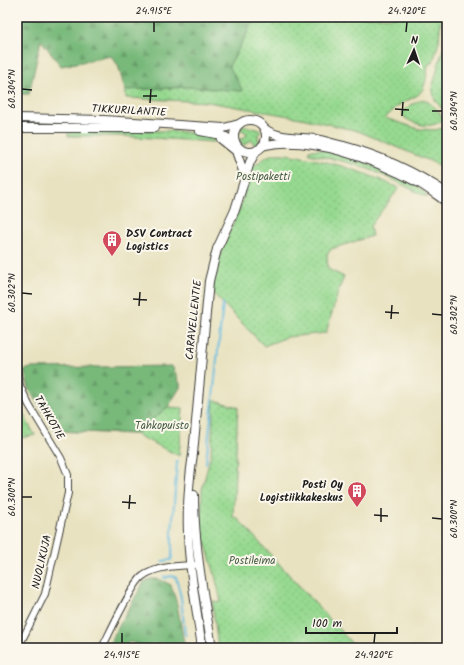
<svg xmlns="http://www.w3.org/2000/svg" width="464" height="665" viewBox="0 0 464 665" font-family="Kalam,sans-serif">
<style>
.green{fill:url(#green-dots);stroke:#597a56}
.forest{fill:url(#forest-firs);stroke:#4a6a4b}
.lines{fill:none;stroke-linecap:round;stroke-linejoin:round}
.stream{stroke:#60bade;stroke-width:2}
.minor-casing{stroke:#3b3a35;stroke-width:8}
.major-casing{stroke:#3b3a35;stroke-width:10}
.minor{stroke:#fff;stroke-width:6}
.major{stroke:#fff;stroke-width:8}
.ticks{fill:none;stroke:#1c1c1c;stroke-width:1.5}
.labels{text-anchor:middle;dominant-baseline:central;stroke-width:4;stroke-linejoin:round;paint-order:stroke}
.street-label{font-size:11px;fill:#1c1c1c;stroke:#fbf7ec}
.park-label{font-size:11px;fill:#475e45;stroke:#fbf7ec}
.poi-label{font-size:11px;font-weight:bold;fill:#1c1c1c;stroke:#fbf7ec;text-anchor:start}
.neatline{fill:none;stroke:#1c1c1c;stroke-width:1.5}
.ticks-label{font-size:10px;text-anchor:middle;fill:#1c1c1c}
</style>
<defs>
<pattern id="green-dots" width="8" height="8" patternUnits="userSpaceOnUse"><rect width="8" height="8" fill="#96d990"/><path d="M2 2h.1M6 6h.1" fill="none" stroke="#81ba7c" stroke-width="1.8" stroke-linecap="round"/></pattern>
<pattern id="forest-firs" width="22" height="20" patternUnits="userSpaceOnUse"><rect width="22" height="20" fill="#78b97a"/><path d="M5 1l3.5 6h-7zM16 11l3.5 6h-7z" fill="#679e69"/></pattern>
</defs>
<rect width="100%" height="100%" fill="#fbf7ec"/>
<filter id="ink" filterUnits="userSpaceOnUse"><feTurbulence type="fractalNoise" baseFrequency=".025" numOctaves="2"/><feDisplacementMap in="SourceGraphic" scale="8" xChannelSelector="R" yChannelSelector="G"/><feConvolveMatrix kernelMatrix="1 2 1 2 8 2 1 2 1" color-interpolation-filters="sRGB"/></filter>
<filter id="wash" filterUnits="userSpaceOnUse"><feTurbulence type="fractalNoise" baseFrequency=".012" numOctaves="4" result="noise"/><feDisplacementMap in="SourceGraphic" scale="16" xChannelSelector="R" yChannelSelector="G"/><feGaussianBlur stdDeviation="0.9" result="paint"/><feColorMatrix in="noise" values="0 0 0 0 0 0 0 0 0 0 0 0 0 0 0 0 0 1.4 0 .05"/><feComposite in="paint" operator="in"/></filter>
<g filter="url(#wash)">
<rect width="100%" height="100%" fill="#e8e2c0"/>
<!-- green -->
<g class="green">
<polygon points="256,17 441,17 439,41 433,62 428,65 426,80 423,89 418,95 399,105 385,118 419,129 435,130 447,127 447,169 437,164 358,131 301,118 208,102 126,98 125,90 190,87 242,91 229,66"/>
<polygon points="447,17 447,115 435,100 432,88 443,49"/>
<path d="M423,99C431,103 440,111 443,119C433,130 413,125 403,116V112L411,105Z"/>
<polygon points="246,126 260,130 261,132 258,134 259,143 255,146 252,140 245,144 244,146 239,139 242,139 247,135 247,133 240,129 242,127"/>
<polygon points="68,130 172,131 213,135 215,136 214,142 120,136 68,136"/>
<path d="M309,150C314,150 320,149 324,150C342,153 424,181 427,197C407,187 387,176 366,168C347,161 328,158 309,154Z"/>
<path d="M275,154C286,153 297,156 308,158C340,164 369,174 399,188L370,226L372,236L331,249L327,255L328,269L344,277L339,289L326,333L287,337L264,346L212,292L215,271L223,246L240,208L252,167L268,156Z"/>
<polygon points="214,400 238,407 233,517 238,519 356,648 218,648 212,601 221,602 214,571 201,529 202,489 211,454"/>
<polygon points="168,407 183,408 179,456 135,434 55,431"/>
<polygon points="17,409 21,409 29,425 35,435 17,439 22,426 17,417"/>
</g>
<!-- forest -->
<g class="forest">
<polygon points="17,17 256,17 229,66 243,91 190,87 125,90 118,65 111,56 61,66 41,40 29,94 17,94"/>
<polygon points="172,366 181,386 168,407 135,434 55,431 29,388 24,370 31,368"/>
<polygon points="150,579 159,579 171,585 177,604 185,648 147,648 130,642 126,644 124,648 108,648 115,633 144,582"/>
</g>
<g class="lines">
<!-- stream -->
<g class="stream">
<polyline points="206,463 223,303"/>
<polyline points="163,562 162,561 171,560 172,557 172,532 177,461 178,461"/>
<polyline points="164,576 165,578 171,576 176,577 181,598 185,634 187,635"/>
<polyline points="221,646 229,648"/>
</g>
</g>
</g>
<g filter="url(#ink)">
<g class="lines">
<defs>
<g id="minor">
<polyline points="17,368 20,386 29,405 61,458 68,475 68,493 45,594 18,648"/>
<path d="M102,648C109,634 133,582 143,576C157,566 178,566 194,565"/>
</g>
<g id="major">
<polyline points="17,118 104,120 224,128 239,124"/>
<circle cx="250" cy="136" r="16"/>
<polyline points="17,128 154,128"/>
<path d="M265,129C279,139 298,137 315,139C325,141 335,144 344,146C381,156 415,172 447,193"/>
<polyline points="200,131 222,135 235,142"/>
<polyline points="221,139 236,151 243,171"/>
<path d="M262,146C308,133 378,161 419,183C429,189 438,196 447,202"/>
<path d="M194,495C194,546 204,597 212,648"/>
<path d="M202,648C197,610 189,571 188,533C187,507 189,480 193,454L209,281L217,249L235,210L250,162L257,150"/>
</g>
</defs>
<!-- minor casing -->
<use href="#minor" class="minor-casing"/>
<!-- major casing -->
<use href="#major" class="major-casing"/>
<!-- minor -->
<use href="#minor" class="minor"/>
<!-- major -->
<use href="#major" class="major"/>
</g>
</g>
<!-- ticks -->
<path class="ticks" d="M154,32V22M406,32L407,22M22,89L32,90M143,96H157M150,103L151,89M395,109L409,110M432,111H442M402,116L403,102M22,293L32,294M133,299L147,300M139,306L140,292M385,312L399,313M432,314L442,315M391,319L392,305M22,497H32M122,502L136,503M129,509L130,495M374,515L388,516M432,518L442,519M381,522V508M122,643V633M374,643L375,633"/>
<!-- icons -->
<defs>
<symbol id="building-pin" viewBox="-11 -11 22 30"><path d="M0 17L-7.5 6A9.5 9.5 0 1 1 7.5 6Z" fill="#d1495b" stroke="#fbf7ec"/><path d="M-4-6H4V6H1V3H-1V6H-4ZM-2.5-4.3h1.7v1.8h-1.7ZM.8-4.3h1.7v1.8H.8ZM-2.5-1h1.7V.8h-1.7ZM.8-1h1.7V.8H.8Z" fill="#fff"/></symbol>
</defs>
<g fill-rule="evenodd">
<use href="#building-pin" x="101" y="229" width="22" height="30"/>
<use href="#building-pin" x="346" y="480" width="22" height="30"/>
</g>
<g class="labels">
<!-- street labels -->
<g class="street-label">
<text transform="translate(129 111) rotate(3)">TIKKURILANTIE</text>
<text transform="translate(194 320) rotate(-84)">CARAVELLENTIE</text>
<text transform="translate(49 418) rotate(60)">TAHKOTIE</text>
<text transform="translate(42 562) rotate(-77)">NUOLIKUJA</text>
</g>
<!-- park labels -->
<g class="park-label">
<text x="263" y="177">Postipaketti</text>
<text x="162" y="426">Tahkopuisto</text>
<text x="252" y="561">Postileima</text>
</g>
<!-- poi labels -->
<g class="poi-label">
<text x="126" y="234">DSV Contract<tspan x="126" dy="13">Logistics</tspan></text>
<text x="343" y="485" text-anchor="end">Posti Oy<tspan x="343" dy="13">Logistiikkakeskus</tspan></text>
</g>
</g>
<!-- margin -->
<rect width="464" height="665" fill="none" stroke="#fbf7ec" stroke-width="44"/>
<!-- north arrow -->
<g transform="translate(414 50) rotate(3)" stroke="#fbf7ec" stroke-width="3" paint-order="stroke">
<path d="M0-3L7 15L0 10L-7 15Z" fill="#1c1c1c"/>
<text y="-6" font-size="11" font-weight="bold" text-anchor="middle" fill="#1c1c1c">N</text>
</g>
<!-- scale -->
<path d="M306 627v6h91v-6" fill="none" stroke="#1c1c1c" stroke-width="2"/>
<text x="312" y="627" font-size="12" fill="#1c1c1c" stroke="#fbf7ec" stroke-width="3" paint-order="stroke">100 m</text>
<rect x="22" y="22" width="420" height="621" class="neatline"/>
<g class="ticks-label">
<text x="154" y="14">24.915°E</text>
<text x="407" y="14">24.920°E</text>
<text transform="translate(11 89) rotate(-90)" y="4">60.304°N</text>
<text transform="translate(453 111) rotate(-90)" y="4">60.304°N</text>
<text transform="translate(11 293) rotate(-90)" y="4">60.302°N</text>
<text transform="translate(453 315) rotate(-90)" y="4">60.302°N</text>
<text transform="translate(11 497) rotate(-90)" y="4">60.300°N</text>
<text transform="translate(453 519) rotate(-90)" y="4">60.300°N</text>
<text x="122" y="658">24.915°E</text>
<text x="374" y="658">24.920°E</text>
</g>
</svg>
